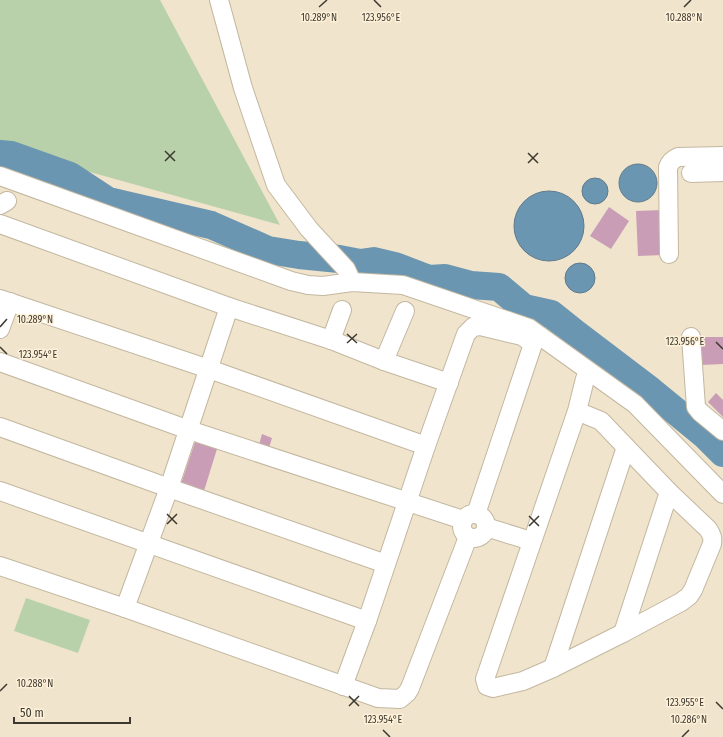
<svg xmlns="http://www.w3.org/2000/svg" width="723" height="737" viewBox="0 0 723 737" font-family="'Fira Sans Condensed',sans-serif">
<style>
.green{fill:#b9d1aa}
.water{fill:#6b96b2;stroke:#5e7a8b}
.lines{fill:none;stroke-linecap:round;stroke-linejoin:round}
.river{stroke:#6b96b2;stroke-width:28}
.building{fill:#c99db6}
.minor-casing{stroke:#c3b7a0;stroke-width:20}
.minor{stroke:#fff;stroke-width:18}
.ticks{fill:none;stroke:#3e392f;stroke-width:1.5}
.ticks-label{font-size:10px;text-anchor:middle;fill:#3e392f;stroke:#fef1d9;stroke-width:3;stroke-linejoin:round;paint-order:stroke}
</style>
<rect width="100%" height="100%" fill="#f0e4cc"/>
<!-- green -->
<g class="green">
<polygon points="0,0 160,0 280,225 0,147"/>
<polygon points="26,598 90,620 78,653 14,631"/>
</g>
<!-- water -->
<g class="water">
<circle cx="638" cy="183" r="19"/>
<circle cx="595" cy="191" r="13"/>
<circle cx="549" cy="226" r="35"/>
<circle cx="580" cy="278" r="15"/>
</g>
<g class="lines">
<!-- river -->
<polyline class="river" points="0,154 11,155 70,176 108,201 211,225 268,250 299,255 339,259 360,263 374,261 395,266 429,279 445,278 471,285 499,287 524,308 551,314 576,334 651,391 706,436 723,453"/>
</g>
<!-- building -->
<g class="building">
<polygon points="609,207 629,221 611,249 590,236"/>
<polygon points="662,210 663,255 638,256 636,211"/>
<polygon points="700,337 723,337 723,364 701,365"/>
<polygon points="716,393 723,400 723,417 708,402"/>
<polygon points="262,434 272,438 269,448 259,445"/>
<polygon points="195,442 217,449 203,494 180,487"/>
</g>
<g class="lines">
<defs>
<g id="minor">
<polyline points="219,0 243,88 276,185 309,229 346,269 352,282"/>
<polyline points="691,173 723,172"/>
<polyline points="0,176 291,281 308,285 323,286 352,282 403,285 529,328 635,404 723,494"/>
<polyline points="0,205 7,201"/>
<polyline points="0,224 229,307 331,340 384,361 449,383"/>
<path d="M669,254L668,167C670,162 673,159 678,157L723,156"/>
<polyline points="0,299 209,369 426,446"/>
<polyline points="0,329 10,302"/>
<polyline points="691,337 696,407 700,412 723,431"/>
<polyline points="331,340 342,310"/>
<polyline points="384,361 405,311"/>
<polyline points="0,362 189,430 463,520"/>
<path d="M577,411L601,421L669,492L708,529C712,535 713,538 712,544L693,590L689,596L681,602L623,633L553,668L523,681L493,688L487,686L485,679L577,411L585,379"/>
<polyline points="0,427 169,488 386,564"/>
<polyline points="0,491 367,621"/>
<circle cx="474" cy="526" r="12"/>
<polyline points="486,527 531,541"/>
<polyline points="0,566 125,608 378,698 400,699 407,693 410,688 468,537"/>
<polyline points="125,608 169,488 229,307"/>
<polyline points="623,633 669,492"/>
<polyline points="553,668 626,447"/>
<polyline points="343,686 367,621 426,446 466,334 473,327 480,326 522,336 533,344 476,514"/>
</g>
</defs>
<!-- minor casing -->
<use href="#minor" class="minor-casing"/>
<!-- minor -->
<use href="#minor" class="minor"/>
</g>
<!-- ticks -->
<path class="ticks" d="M374,0L381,7M319,7L327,0M684,7L691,0M165,151L175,161M528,153L538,163M165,161L175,151M528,163L538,153M0,327L7,319M347,334L357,343M716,342L723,349M347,343L357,334M0,347L7,354M167,514L177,524M529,516L539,526M167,524L177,514M529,526L539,516M0,691L7,684M349,696L359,706M716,702L723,709M349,706L359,696M383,730L390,737M682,737L689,730"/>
<g class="ticks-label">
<text x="319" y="21">10.289°N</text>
<text x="381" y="21">123.956°E</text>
<text x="684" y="21">10.288°N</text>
<text x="35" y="323">10.289°N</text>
<text x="685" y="345">123.956°E</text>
<text x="38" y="358">123.954°E</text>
<text x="35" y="687">10.288°N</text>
<text x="685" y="706">123.955°E</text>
<text x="383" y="723">123.954°E</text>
<text x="689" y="723">10.286°N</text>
</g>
<!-- scale -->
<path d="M14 717v6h116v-6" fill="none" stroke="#3e392f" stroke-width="2"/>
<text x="20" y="717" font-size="12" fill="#3e392f" stroke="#fef1d9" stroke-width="3" paint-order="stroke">50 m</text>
</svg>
